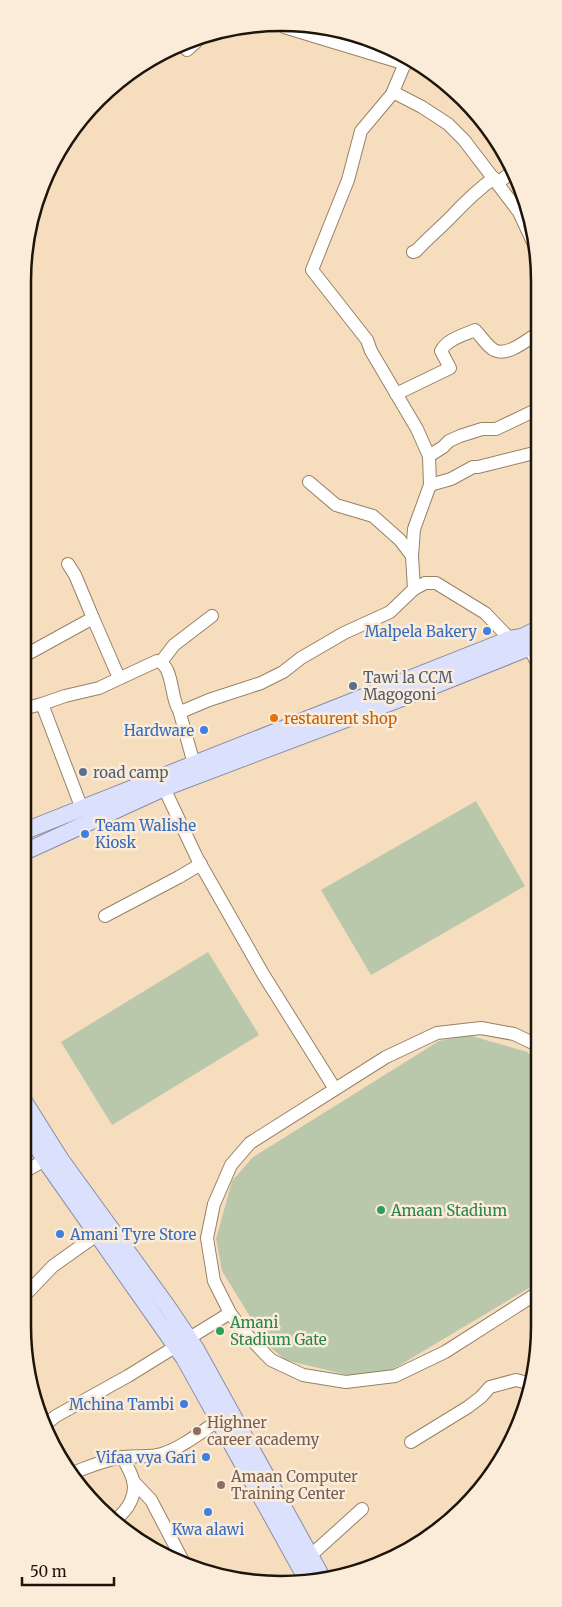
<svg xmlns="http://www.w3.org/2000/svg" width="562" height="1607" viewBox="0 0 562 1607" font-family="Merriweather,serif">
<style>
.green{fill:#b9c7ab}
.lines{fill:none;stroke-linecap:round;stroke-linejoin:round}
.minor-casing{stroke:#988165;stroke-width:14}
.major-casing{stroke:#898da7;stroke-width:18}
.minor{stroke:#fff;stroke-width:12}
.major{stroke:#dbe1fd;stroke-width:16}
.shop-dot{fill:#3f7fe0;stroke:#fbecd9;stroke-width:2}
.service-dot{fill:#5c6f8a;stroke:#fbecd9;stroke-width:2}
.food-dot{fill:#e8710a;stroke:#fbecd9;stroke-width:2}
.leisure-dot{fill:#2e9e5b;stroke:#fbecd9;stroke-width:2}
.education-dot{fill:#8d6e63;stroke:#fbecd9;stroke-width:2}
.labels{text-anchor:middle;dominant-baseline:central;stroke-width:5;stroke-linejoin:round;paint-order:stroke}
.shop-label{font-size:15px;fill:#366cbe;stroke:#fbecd9;text-anchor:end}
.service-label{font-size:15px;fill:#4e5e75;stroke:#fbecd9;text-anchor:start}
.food-label{font-size:15px;fill:#c56008;stroke:#fbecd9;text-anchor:start}
.leisure-label{font-size:15px;fill:#27864d;stroke:#fbecd9;text-anchor:start}
.education-label{font-size:15px;fill:#785e54;stroke:#fbecd9;text-anchor:start}
.rim{fill:none;stroke:#1d150a;stroke-width:2.5}
</style>
<rect width="100%" height="100%" fill="#f6ddbe"/>
<!-- green -->
<g class="green">
<polygon points="476,801 525,886 371,975 321,890"/>
<polygon points="208,952 259,1035 112,1125 61,1042"/>
<polygon points="468,1035 527,1052 539,1061 539,1282 390,1371 356,1377 285,1360 267,1344 222,1271 216,1239 232,1181 253,1157 439,1041"/>
</g>
<g class="lines">
<defs>
<g id="minor">
<polyline points="284,27 406,64"/>
<polyline points="187,50 196,42"/>
<polyline points="408,56 392,94 361,131 348,180 312,270 367,340 371,351 417,429 429,456 430,485 414,529 412,556"/>
<polyline points="393,92 422,107 448,124 464,140 519,212 537,251"/>
<polyline points="498,183 514,170"/>
<path d="M413,252L416,251C427,239 439,229 450,218C464,203 477,190 494,178"/>
<path d="M396,394L450,368L441,351C447,339 464,335 475,330C481,336 487,346 494,350C508,357 526,340 537,334"/>
<polyline points="429,456 443,447 449,441 460,436 482,429 496,429 538,409"/>
<polyline points="309,482 336,505 373,516 400,540 412,556 414,589"/>
<polyline points="430,485 451,479 473,467 478,467 538,452"/>
<polyline points="93,618 119,678"/>
<polyline points="525,641 538,664"/>
<polyline points="22,657 93,618 75,575 68,564"/>
<polyline points="161,662 174,645 212,616"/>
<polyline points="22,693 28,707"/>
<path d="M42,704L65,696L99,688L157,661C174,665 170,698 179,710L183,711L209,700L261,683L283,672L301,658L344,633L390,612L414,589L425,583H436L485,613L510,639"/>
<polyline points="22,709 42,704 82,809"/>
<polyline points="179,710 194,764"/>
<polyline points="164,788 197,858 263,974 335,1089"/>
<polyline points="105,916 179,877 201,864"/>
<polyline points="539,1046 514,1034 481,1028 437,1033 386,1057 250,1143 231,1165 214,1204 207,1238 214,1281 230,1313 246,1334 271,1360 303,1375 346,1382 395,1376 445,1352 539,1292"/>
<polyline points="22,1173 45,1160"/>
<polyline points="28,1292 53,1266 98,1234"/>
<polyline points="44,1427 47,1423 56,1416 128,1376 230,1313"/>
<polyline points="411,1442 468,1407 481,1397 490,1387 516,1380 532,1384"/>
<path d="M72,1473C89,1467 106,1459 124,1457C137,1455 150,1458 162,1454C183,1447 201,1432 219,1420"/>
<polyline points="133,1481 151,1500 184,1563"/>
<path d="M116,1519C128,1510 137,1495 133,1480C131,1472 126,1464 122,1457"/>
<polyline points="310,1556 362,1509"/>
</g>
<g id="major">
<polyline points="22,832 510,639 522,637 538,629"/>
<polyline points="22,853 164,788 418,692 538,644"/>
<polyline points="22,1098 61,1160 167,1306 196,1349 322,1577"/>
<polyline points="22,1123 49,1166 184,1358 306,1578"/>
</g>
</defs>
<!-- minor casing -->
<use href="#minor" class="minor-casing"/>
<!-- major casing -->
<use href="#major" class="major-casing"/>
<!-- minor -->
<use href="#minor" class="minor"/>
<!-- major -->
<use href="#major" class="major"/>
</g>
<!-- markers -->
<g class="shop-dot">
<circle cx="487" cy="631" r="5"/>
<circle cx="204" cy="730" r="5"/>
<circle cx="85" cy="834" r="5"/>
<circle cx="60" cy="1234" r="5"/>
<circle cx="184" cy="1404" r="5"/>
<circle cx="206" cy="1457" r="5"/>
<circle cx="208" cy="1512" r="5"/>
</g>
<g class="service-dot">
<circle cx="353" cy="686" r="5"/>
<circle cx="83" cy="772" r="5"/>
</g>
<circle class="food-dot" cx="274" cy="718" r="5"/>
<g class="leisure-dot">
<circle cx="381" cy="1210" r="5"/>
<circle cx="220" cy="1331" r="5"/>
</g>
<g class="education-dot">
<circle cx="197" cy="1431" r="5"/>
<circle cx="221" cy="1485" r="5"/>
</g>
<g class="labels">
<!-- shop labels -->
<g class="shop-label">
<text x="477" y="631">Malpela Bakery</text>
<text x="194" y="730">Hardware</text>
<text x="95" y="825" text-anchor="start">Team Walishe<tspan x="95" dy="17">Kiosk</tspan></text>
<text x="70" y="1234" text-anchor="start">Amani Tyre Store</text>
<text x="174" y="1404">Mchina Tambi</text>
<text x="196" y="1457">Vifaa vya Gari</text>
<text x="208" y="1529" text-anchor="middle">Kwa alawi</text>
</g>
<!-- service labels -->
<g class="service-label">
<text x="363" y="677">Tawi la CCM<tspan x="363" dy="17">Magogoni</tspan></text>
<text x="93" y="772">road camp</text>
</g>
<!-- food labels -->
<g class="food-label">
<text x="284" y="718">restaurent shop</text>
</g>
<!-- leisure labels -->
<g class="leisure-label">
<text x="391" y="1210">Amaan Stadium</text>
<text x="230" y="1322">Amani<tspan x="230" dy="17">Stadium Gate</tspan></text>
</g>
<!-- education labels -->
<g class="education-label">
<text x="207" y="1422">Highner<tspan x="207" dy="17">career academy</tspan></text>
<text x="231" y="1476">Amaan Computer<tspan x="231" dy="17">Training Center</tspan></text>
</g>
</g>
<!-- crop -->
<path d="M0 0H562V1607H0ZM281 31H281A250 250 0 0 1 531 281V1326A250 250 0 0 1 281 1576H281A250 250 0 0 1 31 1326V281A250 250 0 0 1 281 31Z" fill="#fbecd9" fill-rule="evenodd"/>
<path class="rim" d="M281 31H281A250 250 0 0 1 531 281V1326A250 250 0 0 1 281 1576H281A250 250 0 0 1 31 1326V281A250 250 0 0 1 281 31Z"/>
<!-- scale -->
<path d="M22 1577v8h92v-8" fill="none" stroke="#1d150a" stroke-width="2.5"/>
<text x="30" y="1577" font-size="15" fill="#1d150a" stroke="#fbecd9" stroke-width="4" paint-order="stroke">50 m</text>
</svg>
